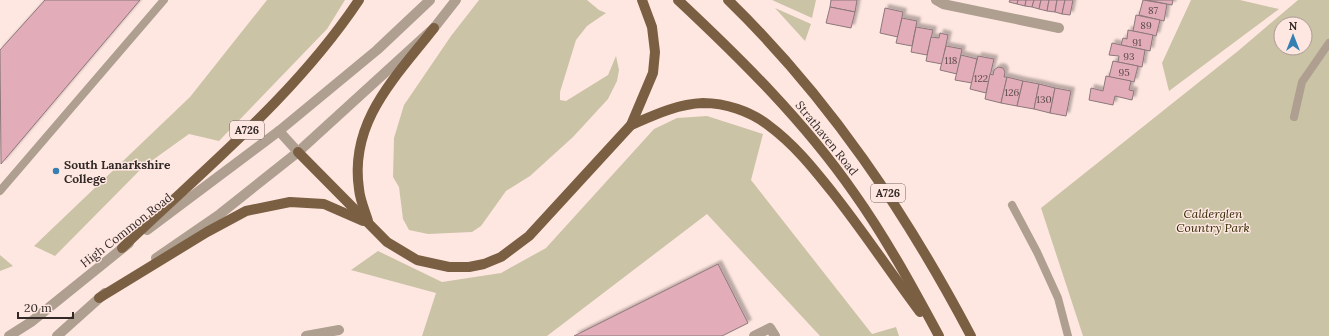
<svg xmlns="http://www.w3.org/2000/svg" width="1329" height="336" viewBox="0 0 1329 336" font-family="Lora,serif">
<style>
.green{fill:#cac3a6;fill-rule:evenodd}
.building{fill:#e2adb8;stroke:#8c777b;filter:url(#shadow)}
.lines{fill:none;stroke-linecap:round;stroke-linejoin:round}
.service{stroke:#af9f90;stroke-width:8}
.minor{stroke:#af9f90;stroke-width:10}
.tertiary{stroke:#af9f90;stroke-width:10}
.primary{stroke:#7b5f43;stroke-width:10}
.poi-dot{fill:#367fb3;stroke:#ffe7e1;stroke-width:1.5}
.labels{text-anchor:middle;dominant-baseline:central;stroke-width:3;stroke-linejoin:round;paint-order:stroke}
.number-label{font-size:10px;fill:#5f4b4c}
.shield{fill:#ffe7e1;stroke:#706360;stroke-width:1}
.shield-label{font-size:11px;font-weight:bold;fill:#332a28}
.street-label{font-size:12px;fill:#332a28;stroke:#ffe7e1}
.poi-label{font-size:12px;font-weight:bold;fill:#332a28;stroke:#ffe7e1;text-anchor:start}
.park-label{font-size:12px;font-style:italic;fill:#322902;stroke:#ffe7e1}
</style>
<defs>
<filter id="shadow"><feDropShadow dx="3.5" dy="-3.5" stdDeviation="1" flood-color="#0004"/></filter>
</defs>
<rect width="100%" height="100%" fill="#ffe7e1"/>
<!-- green -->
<g class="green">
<polygon points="267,0 345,0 327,29 219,141 189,134 143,167 55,256 34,246 190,97"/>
<polygon points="479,0 587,0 599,10 606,13 587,26 576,40 560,92 560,100 566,101 608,75 616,56 619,70 617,81 608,99 573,137 530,176 506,191 481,226 472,232 428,234 409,230 403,219 399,187 393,177 394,138 404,105 451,36"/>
<polygon points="772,0 816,0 812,18"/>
<polygon points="1191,0 1240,0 1279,9 1169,91 1162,63"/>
<path d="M1298,0H1329V336H1083L1041,208L1238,51ZM1281,24H1305V48H1281Z"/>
<polygon points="775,8 811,24 805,41"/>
<polygon points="707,116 763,134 751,180 872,334 896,327 899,336 820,336 707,214 547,336 422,336 436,293 351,270 378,251 442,282 501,273 546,248 654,129 677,118"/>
<polygon points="0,255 13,266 0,271"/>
</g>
<!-- building -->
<g class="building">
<polygon points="45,0 140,0 1,164 0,50"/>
<polygon points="831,0 857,0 855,12 830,7"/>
<polygon points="1010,0 1018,0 1017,4 1009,2"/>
<polygon points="1018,0 1026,0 1025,6 1017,4"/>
<polygon points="1026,0 1034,0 1032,7 1025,6"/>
<polygon points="1034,0 1041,0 1039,9 1032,7"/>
<polygon points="1041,0 1049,0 1047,11 1039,9"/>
<polygon points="1049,0 1057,0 1055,12 1047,11"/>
<polygon points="1057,0 1065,0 1062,14 1055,12"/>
<polygon points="1065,0 1073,0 1070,15 1062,14"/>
<polygon points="1143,0 1167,4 1164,21 1139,15"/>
<polygon points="1147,0 1173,0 1172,5"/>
<polygon points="830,7 855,12 851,28 826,23"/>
<polygon points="885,8 903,12 898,37 880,33"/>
<polygon points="1136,15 1160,20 1156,36 1133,31"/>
<polygon points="902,18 917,21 912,46 896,43"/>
<polygon points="916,27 933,30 927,55 911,52"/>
<polygon points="1128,30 1153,35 1150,51 1121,45 1123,38 1127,39"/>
<polygon points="940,33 948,35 942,64 926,61 931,37 939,38"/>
<polygon points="1112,43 1145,50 1142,67 1118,62 1119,56 1109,55"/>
<polygon points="946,46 962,49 957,74 940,70"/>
<polygon points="961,55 977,59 972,83 955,80"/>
<polygon points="978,56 994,59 986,93 970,89"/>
<polygon points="1113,61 1138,66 1134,82 1109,77"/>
<polygon points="998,67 1003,68 1005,72 1004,77 1007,77 1001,103 985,99 990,74 993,75 994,70"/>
<polygon points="1106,76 1131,81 1129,90 1134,91 1132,100 1115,96 1113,105 1089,100 1091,88 1103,91"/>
<polygon points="1007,77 1023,81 1017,106 1001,103"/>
<polygon points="1023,81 1039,84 1034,109 1017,106"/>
<polygon points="1039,84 1055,88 1050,113 1034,109"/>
<polygon points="1055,88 1071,91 1066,116 1050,113"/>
<polygon points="718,264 748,323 722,336 574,336"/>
</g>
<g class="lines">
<!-- service -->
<g class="service">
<polyline points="1294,117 1302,82 1329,43"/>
<polyline points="0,191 164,0"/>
<polyline points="1012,205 1037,252 1058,298 1068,336"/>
</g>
<!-- minor -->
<g class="minor">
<polyline points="936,0 943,4 1059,28"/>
<polyline points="306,336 339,330"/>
<polyline points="754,336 770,328 775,336"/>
</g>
<!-- tertiary -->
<g class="tertiary">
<polyline points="279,131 298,152"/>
<polyline points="147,230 279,131 377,50 430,0"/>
<polyline points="156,258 220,214 298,152 434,28 456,0"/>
<polyline points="9,336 31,322 129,243"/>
<polyline points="57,336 105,293"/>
</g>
<!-- primary -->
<g class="primary">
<path d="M678,0C741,59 804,121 854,193C886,238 913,288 939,336"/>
<path d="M728,0C829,98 906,213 971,336"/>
<path d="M631,125C654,115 677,104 703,103C725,103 750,111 768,125C794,144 813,168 833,193C863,231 891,273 920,312"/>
<polyline points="298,152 387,242 417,260 449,267 469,267 484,264 501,257 529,236 631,125 653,73 655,52 652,27 642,0"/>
<path d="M368,221C365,211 360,200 359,189C349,121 396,77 434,28"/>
<path d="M122,248C204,169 295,96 359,0"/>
<polyline points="99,298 207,232 246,211 290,202 324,204 363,221"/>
</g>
</g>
<!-- markers -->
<circle class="poi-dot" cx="56" cy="171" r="4"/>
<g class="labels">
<!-- number labels -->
<g class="number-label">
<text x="1153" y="10">87</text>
<text x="1146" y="25">89</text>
<text x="1137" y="42">91</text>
<text x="1129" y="56">93</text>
<text x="951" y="60">118</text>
<text x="1124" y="72">95</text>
<text x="981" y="78">122</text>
<text x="1012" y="92">126</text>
<text x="1044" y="99">130</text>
</g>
<!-- shield labels -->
<g class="shield">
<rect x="230" y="121" width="34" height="18" rx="3"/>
<rect x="871" y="184" width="34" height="18" rx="3"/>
</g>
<g class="shield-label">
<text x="247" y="130">A726</text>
<text x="888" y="193">A726</text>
</g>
<!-- street labels -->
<g class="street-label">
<text transform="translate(827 138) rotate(51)">Strathaven Road</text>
<text transform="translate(126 230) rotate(-38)">High Common Road</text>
</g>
<!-- poi labels -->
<g class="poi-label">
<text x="64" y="164">South Lanarkshire<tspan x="64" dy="14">College</tspan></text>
</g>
<!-- park labels -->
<g class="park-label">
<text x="1213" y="213">Calderglen<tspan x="1213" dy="14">Country Park</tspan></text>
</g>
</g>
<!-- north arrow -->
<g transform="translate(1293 36)"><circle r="19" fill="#ffe7e1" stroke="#ad9b97"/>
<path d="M0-3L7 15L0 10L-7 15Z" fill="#367fb3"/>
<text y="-6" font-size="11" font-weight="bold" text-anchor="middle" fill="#332a28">N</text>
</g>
<!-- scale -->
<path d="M18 312v6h55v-6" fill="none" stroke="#332a28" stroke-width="2"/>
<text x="24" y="312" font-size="12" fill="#332a28" stroke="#ffe7e1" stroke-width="3" paint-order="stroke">20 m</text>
</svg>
